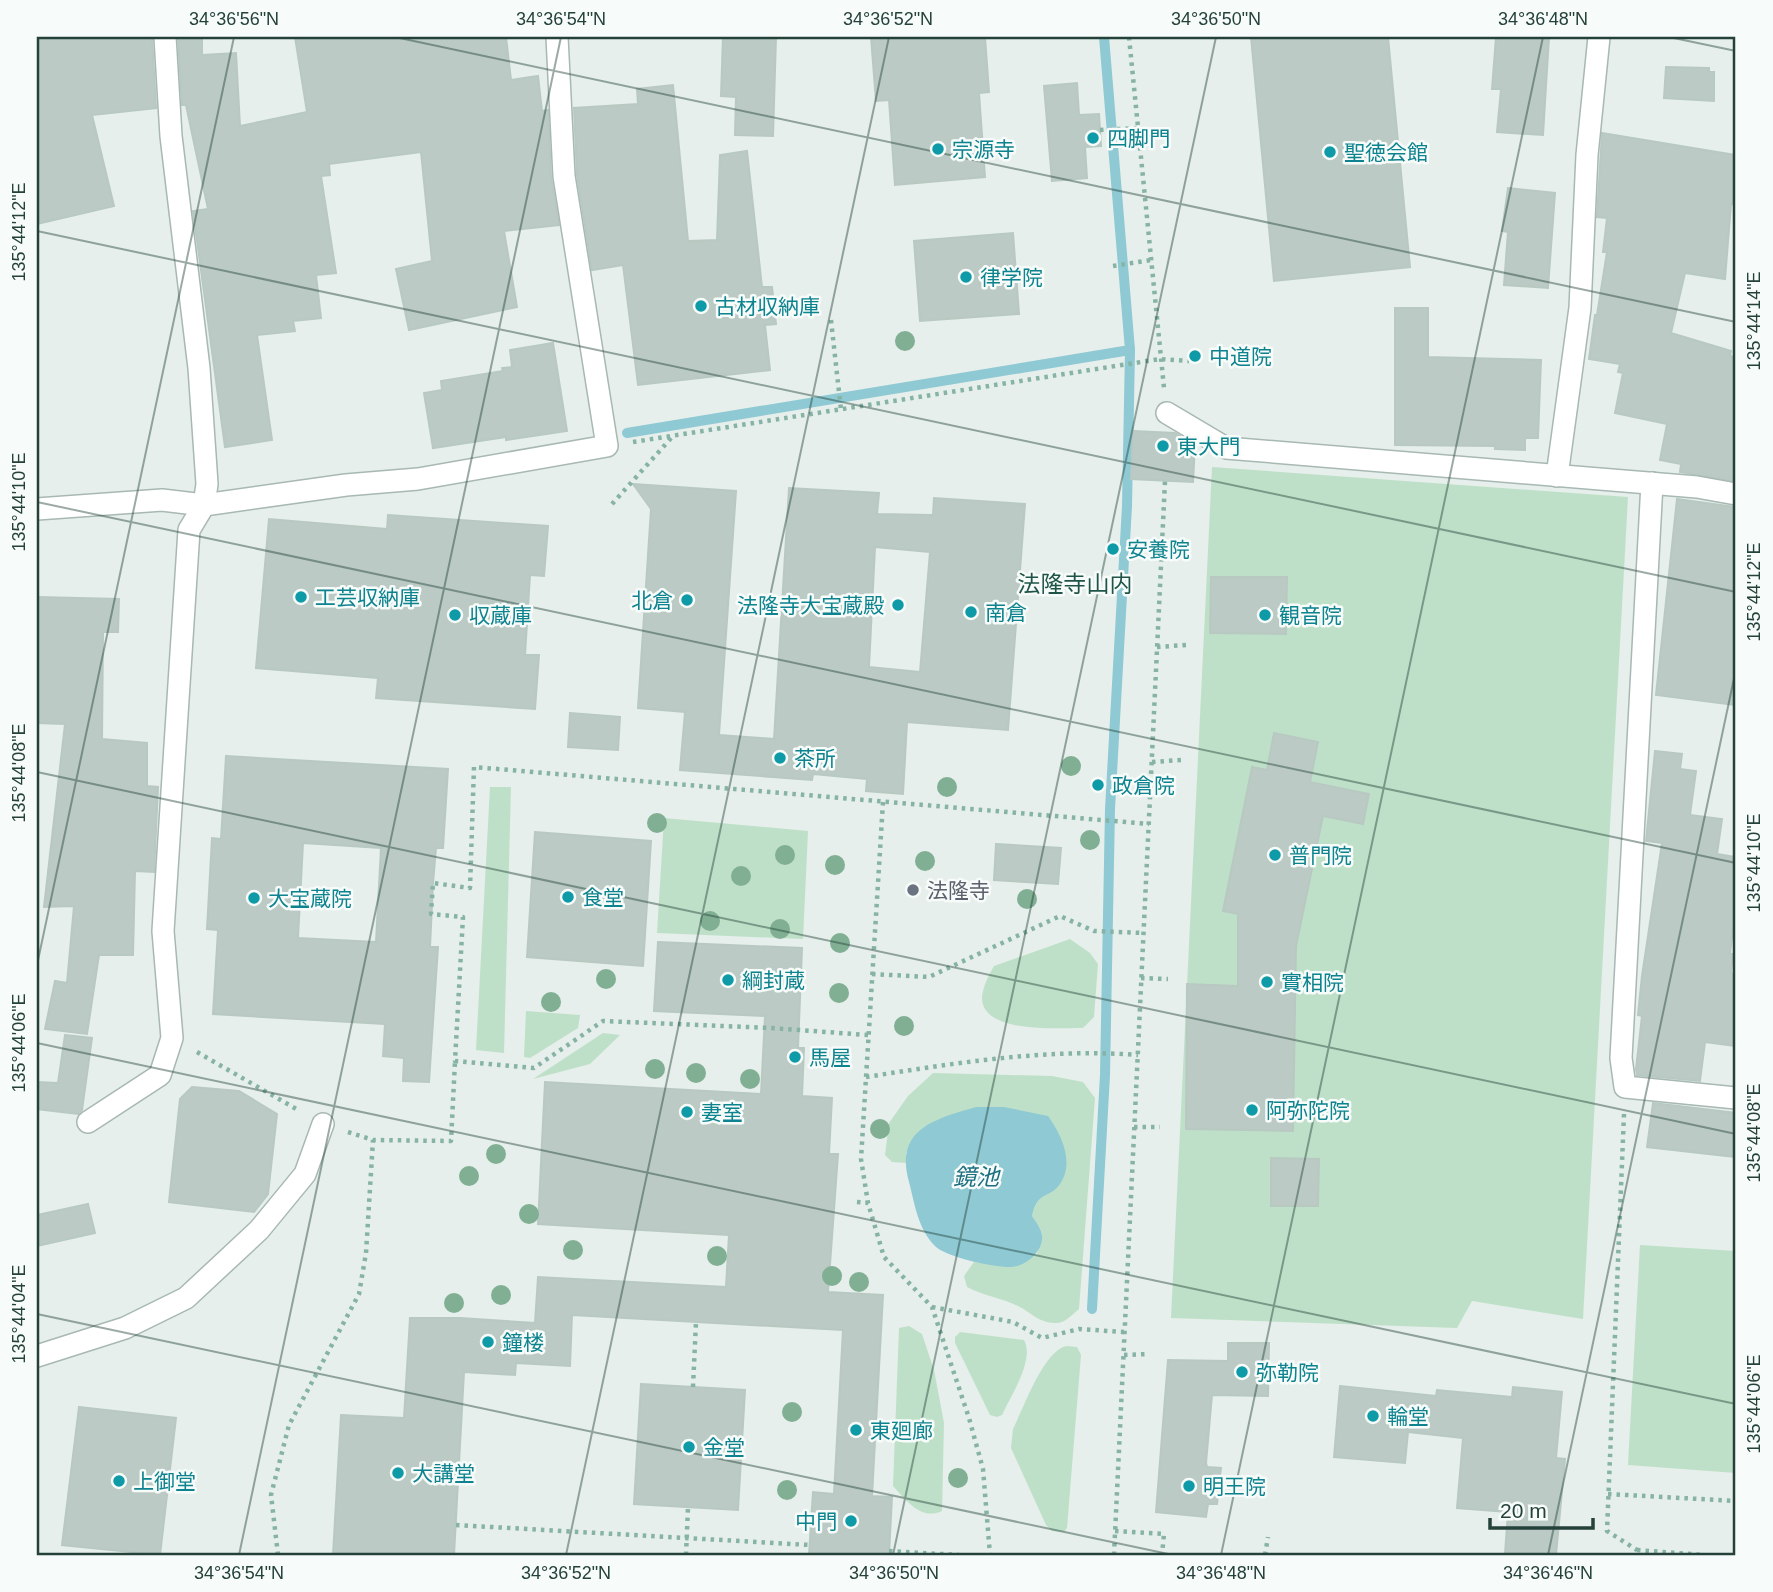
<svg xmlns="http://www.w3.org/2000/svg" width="1773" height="1592" viewBox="0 0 1773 1592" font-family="Helvetica,'Noto Sans JP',sans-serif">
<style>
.green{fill:#bfe0c8}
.water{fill:#8ec9d4}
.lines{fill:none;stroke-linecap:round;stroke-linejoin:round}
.stream{stroke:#8ec9d4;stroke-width:10}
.building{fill:#bbcac4;stroke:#b8c9c2;stroke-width:2;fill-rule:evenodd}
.street-casing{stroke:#a8b8b2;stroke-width:24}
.path{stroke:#86b3a5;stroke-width:4.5;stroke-dasharray:3.5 5;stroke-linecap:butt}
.street{stroke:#fff;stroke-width:21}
.tree{fill:#80af93}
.ticks{fill:none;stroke:#24423a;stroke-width:2;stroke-opacity:0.45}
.culture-dot{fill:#0f9aa8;stroke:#f7fbf9;stroke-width:2.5}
.worship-dot{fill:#6b7280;stroke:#f7fbf9;stroke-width:2.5}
.labels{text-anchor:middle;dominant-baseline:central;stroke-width:5;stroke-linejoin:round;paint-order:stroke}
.culture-label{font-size:21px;fill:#0d838f;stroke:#f7fbf9;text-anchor:start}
.worship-label{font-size:21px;fill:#5b616d;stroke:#f7fbf9;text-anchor:start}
.neighbourhood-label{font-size:23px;fill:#1f5548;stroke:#f7fbf9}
.water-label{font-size:23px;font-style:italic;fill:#1c6f80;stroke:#f7fbf9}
.neatline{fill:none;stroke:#24423a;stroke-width:2.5}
.ticks-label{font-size:18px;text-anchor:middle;fill:#24423a}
</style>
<rect width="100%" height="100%" fill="#e6efeb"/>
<!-- green -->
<g class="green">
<polygon points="1212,467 1628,497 1583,1319 1472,1301 1457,1328 1171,1318"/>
<polygon points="490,787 511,787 504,1053 476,1050"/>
<polygon points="664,818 808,831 803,939 657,933"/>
<path d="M1070,939L1090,953L1098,964L1094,1017L1083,1028C1058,1028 981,1034 982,997C983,986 989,975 994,966Z"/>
<polygon points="526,1011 580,1015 578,1028 530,1058 524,1057"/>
<polygon points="603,1033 620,1035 590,1064 533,1079"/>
<path d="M933,1073L1052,1076L1083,1082L1095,1098L1079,1309C1072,1315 1065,1323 1056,1323C1041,1324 1031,1313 1020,1307C1003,1298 984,1296 967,1287L964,1276L974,1262L1013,1267L1037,1254L1042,1234L1032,1216C1036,1198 1043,1196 1058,1186L906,1152V1163L892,1162L885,1155L889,1123L908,1096Z"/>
<polygon points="1640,1245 1736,1251 1736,1473 1628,1465"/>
<path d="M909,1326L922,1334L934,1370L944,1423L942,1511C921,1521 906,1500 893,1486L899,1328Z"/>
<path d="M960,1332L1024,1340C1035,1360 1011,1395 1002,1415L997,1417L990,1415L955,1343V1337Z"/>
<path d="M1066,1346L1077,1347L1081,1355L1067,1528L1064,1532L1052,1531L1046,1525L1011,1448L1013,1429C1024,1407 1043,1352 1066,1346Z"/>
</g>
<!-- water -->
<path class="water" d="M976,1107H1004L1048,1116C1061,1134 1075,1162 1060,1184C1048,1200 1038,1190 1032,1216C1036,1222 1041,1229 1042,1235C1044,1251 1026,1266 1012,1267C996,1268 945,1257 935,1246C918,1229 915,1205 909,1182C894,1129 935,1119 976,1107Z"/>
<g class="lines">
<!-- stream -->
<g class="stream">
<polyline points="627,433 1130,350 1104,37"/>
<polyline points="1092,1309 1105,1075 1110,809 1127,506 1130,350"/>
</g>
</g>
<!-- building -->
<g class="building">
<polygon points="37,37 152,37 156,108 92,115 114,206 37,224"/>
<polygon points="178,37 202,37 202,55 236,53 240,126 307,112 295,37 506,37 511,80 538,76 542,111 548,110 551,177 559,225 504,231 517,307 409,330 396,269 432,261 421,152 329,164 330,175 321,176 336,273 316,275 321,318 293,321 295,331 257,335 272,440 225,447 193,211 208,209 186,105 182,105"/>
<polygon points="723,37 776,37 773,136 735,135 736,97 721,96"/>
<polygon points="871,37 985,37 989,92 979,93 985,177 895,185 889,100 876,101"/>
<polygon points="1251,37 1388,37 1410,267 1274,281"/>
<polygon points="1496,37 1549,37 1543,135 1497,132 1501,89 1492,89"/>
<polygon points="1666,67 1709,68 1709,72 1714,72 1714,101 1664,98"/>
<polygon points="1077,83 1079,115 1099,114 1101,146 1085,147 1087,178 1052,181 1044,86"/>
<polygon points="673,85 688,241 717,240 720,155 747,151 762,287 772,287 776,324 765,325 770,370 638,385 623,265 592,270 577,175 574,108 638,104 637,89"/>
<polygon points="1602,133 1736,155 1736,205 1731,204 1725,279 1685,273 1671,333 1731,351 1730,356 1736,357 1736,481 1680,472 1681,464 1660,460 1667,424 1615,413 1623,373 1618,372 1620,364 1589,359 1595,315 1597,315 1607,252 1603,252 1607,218 1597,217"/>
<polygon points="1508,188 1555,193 1548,288 1504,285 1508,232 1502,231"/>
<polygon points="1013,233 1019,314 920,321 914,241"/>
<polygon points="1395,308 1428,308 1428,357 1541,360 1538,438 1525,438 1525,450 1495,449 1495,446 1395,445"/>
<polygon points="553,343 567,431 506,440 506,437 433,448 424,393 442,390 441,381 503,371 502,368 512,367 510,350"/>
<polygon points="1133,431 1175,433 1195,445 1193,482 1131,479"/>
<path d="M633,484L736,491L719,735L774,739L789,488L879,493L877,514L933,515L934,498L1025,504L1008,730L907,722L903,794L866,791L867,779L813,774L812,780L680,770L685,712L638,708L651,509ZM875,547L930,552L920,672L869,667Z"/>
<polygon points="1677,499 1736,507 1736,705 1656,695"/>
<polygon points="388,515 548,526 544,576 530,575 525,655 539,655 535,709 376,698 378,678 256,668 269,519 387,529"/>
<polygon points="1211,577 1287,577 1286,634 1210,633"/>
<polygon points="37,597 119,599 118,632 103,632 102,739 147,743 147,786 158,787 154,872 135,871 133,955 99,955 87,1034 45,1029 55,981 67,983 74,906 44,907 65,724 37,723"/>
<polygon points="570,713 620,717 618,750 568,747"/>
<polygon points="1274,733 1318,742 1310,782 1369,794 1363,824 1323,816 1296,946 1293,1131 1186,1129 1187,984 1238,986 1238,914 1223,911 1252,767 1267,770"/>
<polygon points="1655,751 1682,754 1680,769 1696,771 1690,815 1722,819 1717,854 1736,857 1736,905 1730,954 1733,954 1731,973 1736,974 1736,1046 1705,1042 1700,1081 1637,1075 1636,1069 1642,1016 1638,1015 1642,976 1662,843 1646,841"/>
<path d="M226,756L448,769L443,848H436L433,883L430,947H438L429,1082L403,1081L404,1058L383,1056L385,1024L213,1014L218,930L207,929L212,838L221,839ZM303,843L381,848L376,942L298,938Z"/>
<polygon points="535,832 651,841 643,966 527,957"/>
<polygon points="996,844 1061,848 1058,884 994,880"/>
<polygon points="658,942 802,948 798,1048 804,1048 802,1096 832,1098 829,1154 838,1154 828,1292 883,1295 872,1496 892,1497 889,1555 809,1555 813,1492 834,1494 843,1330 572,1315 570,1366 516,1363 515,1375 464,1372 454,1555 333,1555 341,1415 404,1418 410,1318 460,1318 535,1323 538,1277 726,1287 729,1235 538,1224 545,1082 761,1094 765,1016 654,1011"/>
<polygon points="65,1035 92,1038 82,1110 78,1114 37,1109 37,1082 58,1083"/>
<polygon points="192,1087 239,1091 277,1114 268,1194 254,1212 169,1202 180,1099"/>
<polygon points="1653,1103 1736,1113 1734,1157 1647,1147"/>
<polygon points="1271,1158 1319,1159 1318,1206 1271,1206"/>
<polygon points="88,1204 95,1233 37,1246 37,1215"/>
<polygon points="1228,1343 1269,1343 1268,1396 1212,1395 1206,1463 1207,1467 1221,1468 1217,1504 1208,1504 1206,1517 1156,1512 1168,1360 1228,1361"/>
<polygon points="641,1384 745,1390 738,1510 634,1504"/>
<polygon points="1340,1386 1436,1396 1437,1390 1512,1397 1513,1387 1562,1392 1556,1458 1565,1459 1556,1555 1505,1554 1508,1512 1457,1508 1463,1438 1408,1432 1405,1463 1334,1457"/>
<polygon points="79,1407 176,1418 160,1555 62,1545"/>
</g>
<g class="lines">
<defs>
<g id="street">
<polyline points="1167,413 1226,448 1697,487 1736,494"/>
<polyline points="1557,476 1580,308 1587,155 1599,37"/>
<polyline points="1652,483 1621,1058 1625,1087 1736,1098"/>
<polyline points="37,509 162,500 204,505 346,485 418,479 607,446 564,176 557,37"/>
<polyline points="88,1122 160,1075 172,1038 163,931 189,530 204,505 207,484 199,368 171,136 165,37"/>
<polyline points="37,1356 125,1328 186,1298 259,1230 305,1174 323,1124"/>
</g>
</defs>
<!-- street casing -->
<use href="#street" class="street-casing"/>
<!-- path -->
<g class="path">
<polyline points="1129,37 1164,388"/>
<polyline points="1100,130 1138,128"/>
<polyline points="1113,266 1151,260"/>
<polyline points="831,320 841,410"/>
<polyline points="633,442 1160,359 1189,361"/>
<polyline points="612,504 673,436"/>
<polyline points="1157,647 1186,645"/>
<polyline points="1152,762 1181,760"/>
<polyline points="883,802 861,1159 868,1203 884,1257 932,1307 969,1418 983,1469 990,1555"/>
<polyline points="872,974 929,977 1060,916 1094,931 1144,933"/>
<polyline points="1141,978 1168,979"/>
<polyline points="868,1035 771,1028 603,1021 534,1068 455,1061 463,917 431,914 433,883 470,888 474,767 1149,824"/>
<polyline points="197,1052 298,1110"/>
<path d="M866,1077C956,1063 1047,1048 1138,1055"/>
<polyline points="1624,1114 1607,1531 1637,1550 1636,1555"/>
<polyline points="1134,1127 1160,1127"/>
<polyline points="348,1132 373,1140 451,1141 455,1061"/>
<polyline points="857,1202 868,1203"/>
<polyline points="932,1307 1013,1322 1042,1338 1079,1329 1124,1332"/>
<polyline points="1124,1355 1149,1354"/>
<polyline points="693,1387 696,1322"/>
<polyline points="1608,1494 1736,1501"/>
<polyline points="456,1525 810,1545"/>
<polyline points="1115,1531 1164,1534 1162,1555"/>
<polyline points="1637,1550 1703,1555"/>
<polyline points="889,1551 959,1555"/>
<polyline points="278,1555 271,1495 289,1425 359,1294 366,1253 373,1140"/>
<polyline points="686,1555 688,1507"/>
<polyline points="1114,1555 1165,481"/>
<polyline points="1265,1555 1268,1537"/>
</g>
<!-- street -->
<use href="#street" class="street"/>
</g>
<!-- trees -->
<g class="tree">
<circle cx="905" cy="341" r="10"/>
<circle cx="1071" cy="766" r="10"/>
<circle cx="947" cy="787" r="10"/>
<circle cx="657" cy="823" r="10"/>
<circle cx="1090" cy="840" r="10"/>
<circle cx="785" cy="855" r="10"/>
<circle cx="925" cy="861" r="10"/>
<circle cx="835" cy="865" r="10"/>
<circle cx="741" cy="876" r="10"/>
<circle cx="1027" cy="899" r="10"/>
<circle cx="710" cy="921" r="10"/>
<circle cx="780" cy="929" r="10"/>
<circle cx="840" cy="943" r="10"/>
<circle cx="606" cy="979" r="10"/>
<circle cx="839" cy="993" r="10"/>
<circle cx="551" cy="1002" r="10"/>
<circle cx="904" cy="1026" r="10"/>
<circle cx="655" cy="1069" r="10"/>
<circle cx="696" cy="1073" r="10"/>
<circle cx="750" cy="1079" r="10"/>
<circle cx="880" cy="1129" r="10"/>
<circle cx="496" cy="1154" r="10"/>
<circle cx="469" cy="1176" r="10"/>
<circle cx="529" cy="1214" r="10"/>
<circle cx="573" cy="1250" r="10"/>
<circle cx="717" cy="1256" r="10"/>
<circle cx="832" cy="1276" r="10"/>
<circle cx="859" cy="1282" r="10"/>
<circle cx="501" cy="1295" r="10"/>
<circle cx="454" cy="1303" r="10"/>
<circle cx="792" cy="1412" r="10"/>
<circle cx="958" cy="1478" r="10"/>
<circle cx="787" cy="1490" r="10"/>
</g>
<!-- ticks -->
<path class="ticks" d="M395,37L1736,322M1669,37L1736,51M37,231L1736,592M37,502L1736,863M37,772L1736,1134M37,965L234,37M37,1043L1736,1404M37,1314L1173,1555M239,1555L561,37M566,1555L889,37M893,1555L1216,37M1221,1555L1543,37M1548,1555L1736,669"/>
<!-- markers -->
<g class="culture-dot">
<circle cx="1093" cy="138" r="7"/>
<circle cx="938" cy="149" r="7"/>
<circle cx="1330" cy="152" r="7"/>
<circle cx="966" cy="277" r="7"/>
<circle cx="701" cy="306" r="7"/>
<circle cx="1195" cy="356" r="7"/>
<circle cx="1163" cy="446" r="7"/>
<circle cx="1113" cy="549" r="7"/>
<circle cx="301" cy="597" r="7"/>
<circle cx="687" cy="600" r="7"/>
<circle cx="898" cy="605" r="7"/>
<circle cx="971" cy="612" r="7"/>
<circle cx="455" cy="615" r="7"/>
<circle cx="1265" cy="615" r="7"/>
<circle cx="780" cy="758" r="7"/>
<circle cx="1098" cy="785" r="7"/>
<circle cx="1275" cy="855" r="7"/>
<circle cx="568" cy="897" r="7"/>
<circle cx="254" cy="898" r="7"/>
<circle cx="728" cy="980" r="7"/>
<circle cx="1267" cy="982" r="7"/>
<circle cx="795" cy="1057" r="7"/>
<circle cx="1252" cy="1110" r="7"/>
<circle cx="687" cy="1112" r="7"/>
<circle cx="488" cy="1342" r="7"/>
<circle cx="1242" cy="1372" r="7"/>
<circle cx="1373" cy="1416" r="7"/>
<circle cx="856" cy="1430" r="7"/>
<circle cx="689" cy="1447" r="7"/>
<circle cx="398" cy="1473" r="7"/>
<circle cx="119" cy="1481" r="7"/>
<circle cx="1189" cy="1486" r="7"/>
<circle cx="851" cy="1521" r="7"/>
</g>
<circle class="worship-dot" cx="913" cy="890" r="7"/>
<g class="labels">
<!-- culture labels -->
<g class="culture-label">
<text x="1107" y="138">四脚門</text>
<text x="952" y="149">宗源寺</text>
<text x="1344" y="152">聖徳会館</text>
<text x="980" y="277">律学院</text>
<text x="715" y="306">古材収納庫</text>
<text x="1209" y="356">中道院</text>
<text x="1177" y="446">東大門</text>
<text x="1127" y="549">安養院</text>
<text x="315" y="597">工芸収納庫</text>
<text x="673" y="600" text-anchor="end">北倉</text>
<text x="884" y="605" text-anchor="end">法隆寺大宝蔵殿</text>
<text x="985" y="612">南倉</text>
<text x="469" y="615">収蔵庫</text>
<text x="1279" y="615">観音院</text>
<text x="794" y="758">茶所</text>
<text x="1112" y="785">政倉院</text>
<text x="1289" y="855">普門院</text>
<text x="582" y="897">食堂</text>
<text x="268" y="898">大宝蔵院</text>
<text x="742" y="980">綱封蔵</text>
<text x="1281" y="982">實相院</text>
<text x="809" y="1057">馬屋</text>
<text x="1266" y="1110">阿弥陀院</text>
<text x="701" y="1112">妻室</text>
<text x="502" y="1342">鐘楼</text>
<text x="1256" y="1372">弥勒院</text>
<text x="1387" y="1416">輪堂</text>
<text x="870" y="1430">東廻廊</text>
<text x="703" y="1447">金堂</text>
<text x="412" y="1473">大講堂</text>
<text x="133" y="1481">上御堂</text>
<text x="1203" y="1486">明王院</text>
<text x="837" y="1521" text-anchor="end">中門</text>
</g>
<!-- worship labels -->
<g class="worship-label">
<text x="927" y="890">法隆寺</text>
</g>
<!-- neighbourhood labels -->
<g class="neighbourhood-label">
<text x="1075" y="584">法隆寺山内</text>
</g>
<!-- water labels -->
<g class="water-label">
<text x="976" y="1177">鏡池</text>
</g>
</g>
<!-- border -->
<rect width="1773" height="1592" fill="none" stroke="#f7fbf9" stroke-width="77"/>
<!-- scale -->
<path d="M1490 1518v10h103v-10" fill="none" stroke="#24423a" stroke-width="3.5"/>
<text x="1500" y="1518" font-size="21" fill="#24423a" stroke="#f7fbf9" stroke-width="5" paint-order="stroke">20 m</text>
<rect x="38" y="38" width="1696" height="1516" class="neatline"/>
<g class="ticks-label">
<text x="234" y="25">34°36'56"N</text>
<text x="561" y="25">34°36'54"N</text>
<text x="888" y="25">34°36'52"N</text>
<text x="1216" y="25">34°36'50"N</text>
<text x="1543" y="25">34°36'48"N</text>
<text transform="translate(19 232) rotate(-90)" y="6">135°44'12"E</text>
<text transform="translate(1754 321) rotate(-90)" y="6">135°44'14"E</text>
<text transform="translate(19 502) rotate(-90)" y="6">135°44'10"E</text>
<text transform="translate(1754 592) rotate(-90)" y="6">135°44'12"E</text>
<text transform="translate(19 773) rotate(-90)" y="6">135°44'08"E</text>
<text transform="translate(1754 863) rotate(-90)" y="6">135°44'10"E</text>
<text transform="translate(19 1043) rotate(-90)" y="6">135°44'06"E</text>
<text transform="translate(1754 1133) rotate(-90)" y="6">135°44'08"E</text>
<text transform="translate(19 1314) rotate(-90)" y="6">135°44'04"E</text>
<text transform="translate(1754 1404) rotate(-90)" y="6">135°44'06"E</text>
<text x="239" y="1579">34°36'54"N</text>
<text x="566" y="1579">34°36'52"N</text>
<text x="894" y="1579">34°36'50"N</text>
<text x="1221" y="1579">34°36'48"N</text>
<text x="1548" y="1579">34°36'46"N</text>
</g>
</svg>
